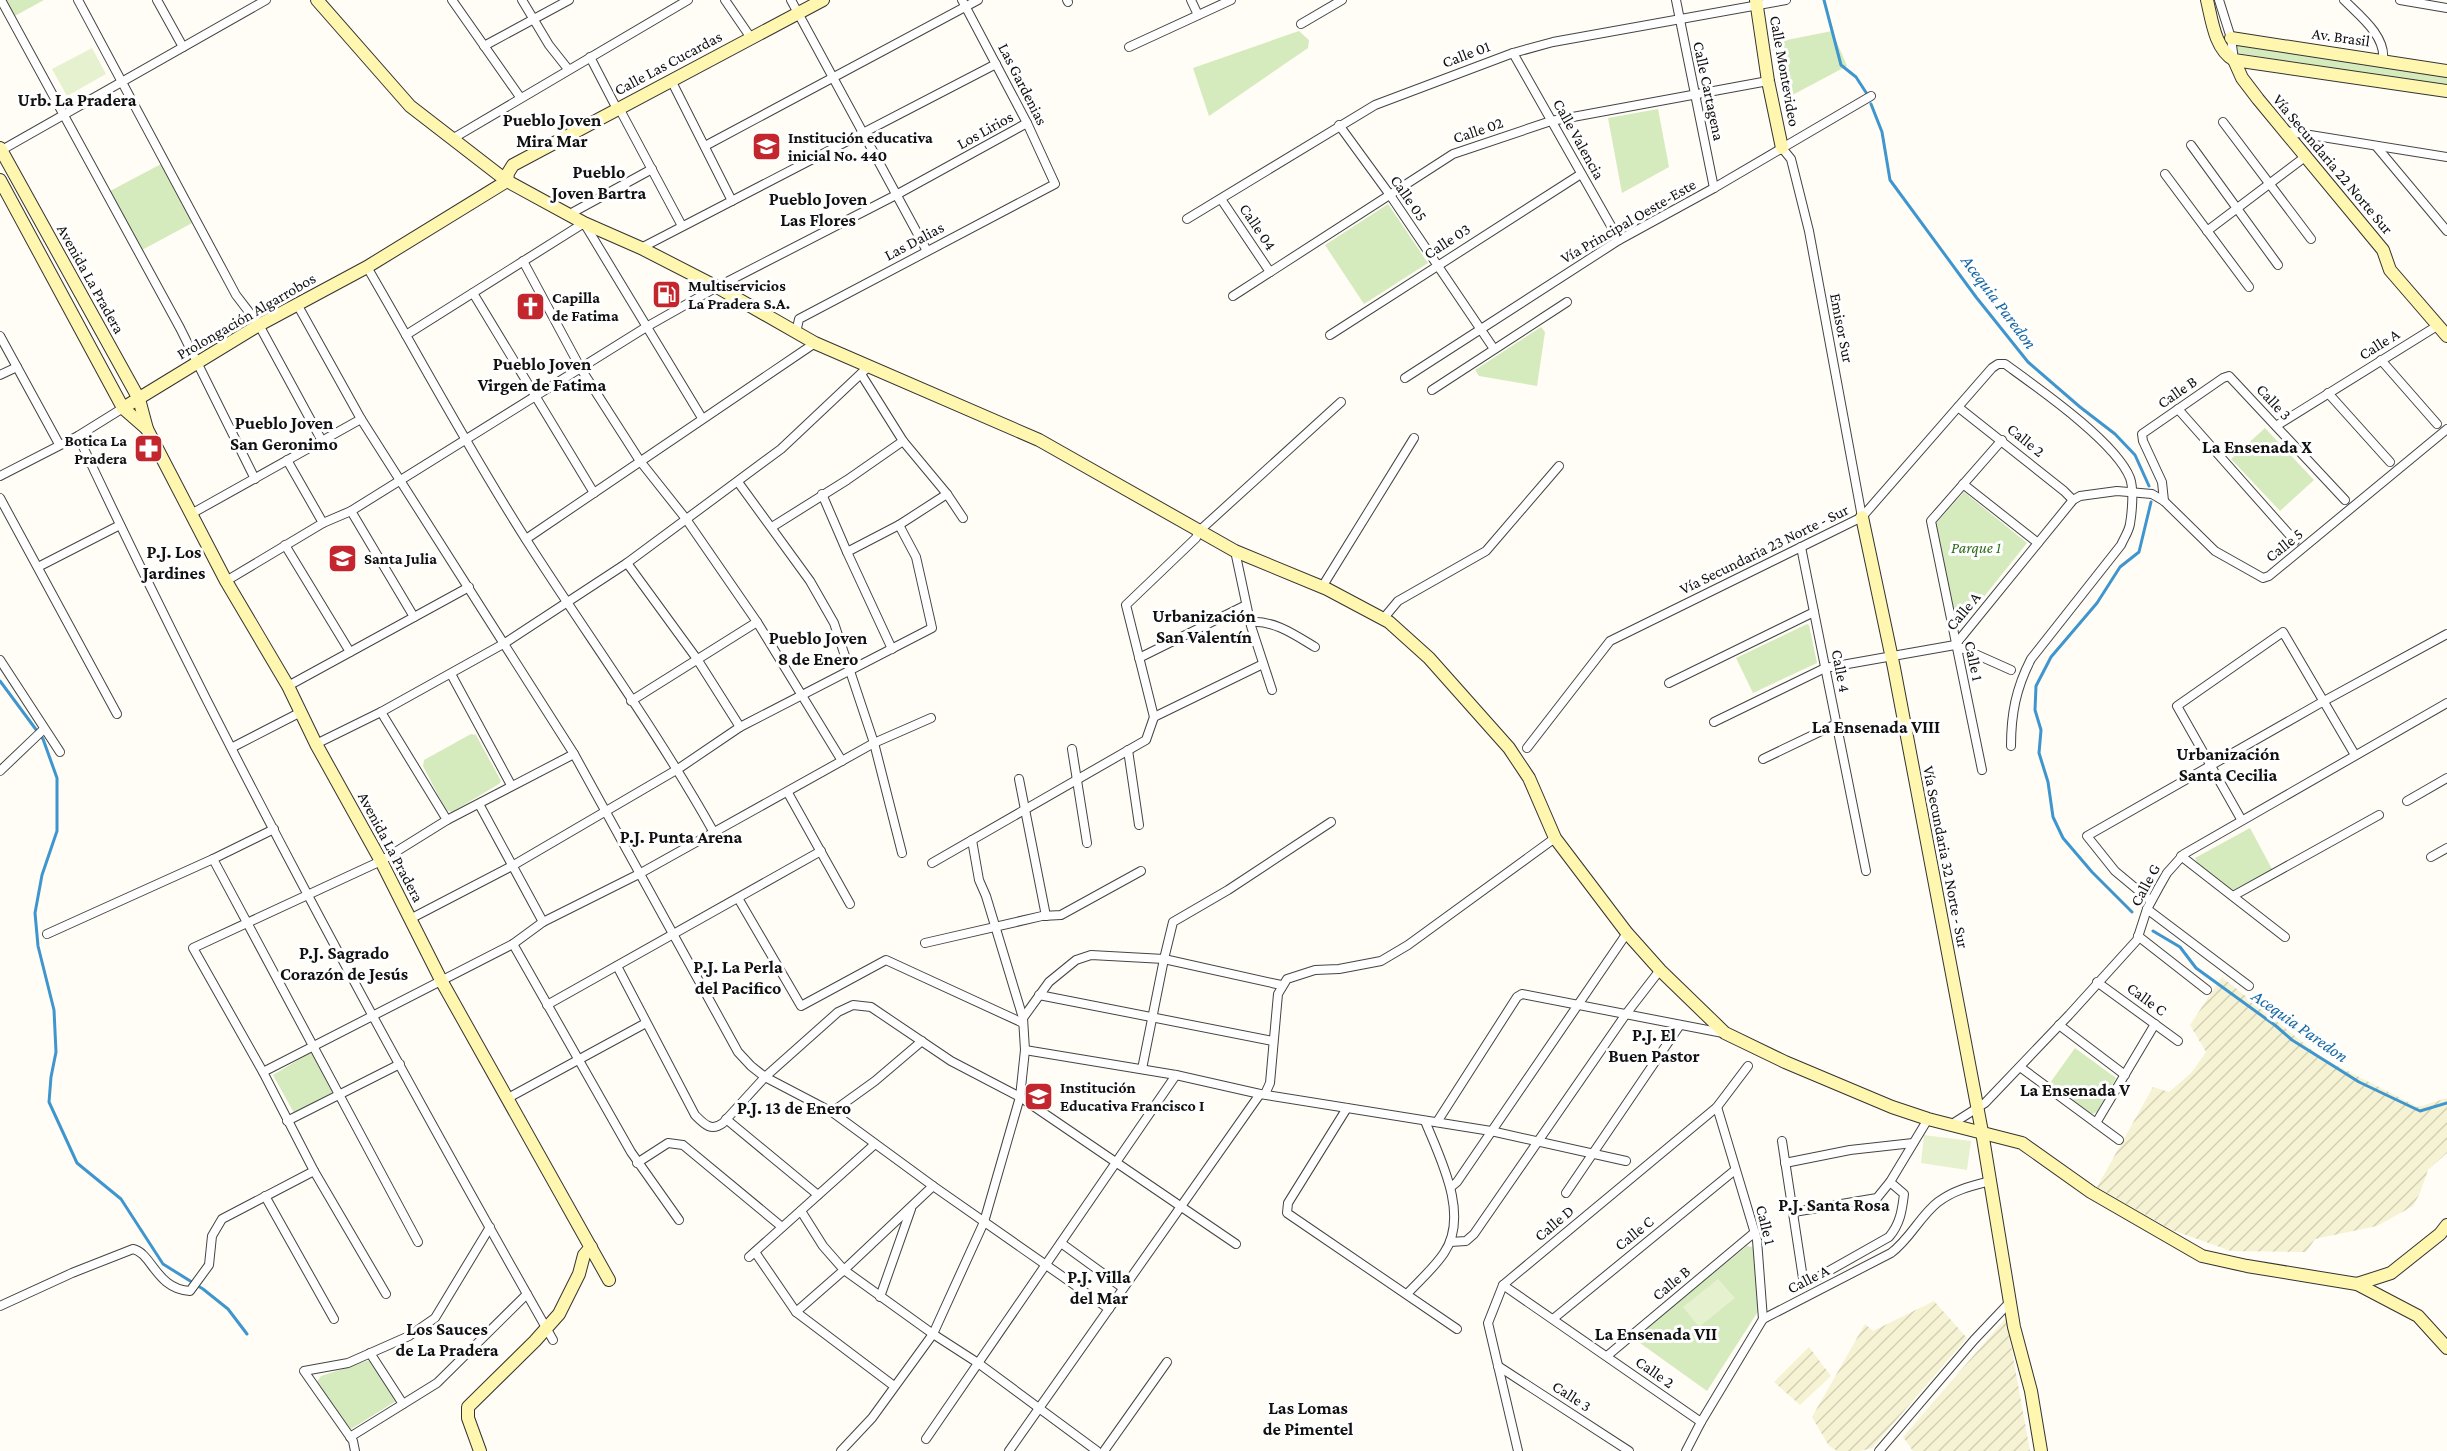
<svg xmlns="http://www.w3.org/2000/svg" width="2447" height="1451" viewBox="0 0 2447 1451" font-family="'Crimson Pro',serif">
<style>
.farmland{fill:url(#farmland-furrows)}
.grass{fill:#d5ebbd}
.pitch{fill:#e6f2cf}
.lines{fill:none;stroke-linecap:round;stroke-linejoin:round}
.stream{stroke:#3f96cf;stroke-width:3}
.street-casing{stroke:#444;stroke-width:10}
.secondary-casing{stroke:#333;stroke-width:14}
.street{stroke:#fff;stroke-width:8}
.secondary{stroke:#fff6b0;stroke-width:12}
.labels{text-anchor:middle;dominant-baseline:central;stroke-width:6;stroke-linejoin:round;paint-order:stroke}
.street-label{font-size:16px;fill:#111;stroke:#fff}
.poi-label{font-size:16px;font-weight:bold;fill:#111;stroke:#fff;text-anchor:start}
.park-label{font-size:16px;font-style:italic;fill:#2f6b1f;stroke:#fff}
.neighbourhood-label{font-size:18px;font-weight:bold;fill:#111;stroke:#fff}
.water-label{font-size:18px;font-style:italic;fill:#1768a6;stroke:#fff}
</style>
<defs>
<pattern id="farmland-furrows" width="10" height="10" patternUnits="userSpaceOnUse" patternTransform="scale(1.5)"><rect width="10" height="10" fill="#f6f3d4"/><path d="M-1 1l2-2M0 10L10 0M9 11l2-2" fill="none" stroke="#d2cfb5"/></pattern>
</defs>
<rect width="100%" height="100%" fill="#fffdf5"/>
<!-- farmland -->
<g class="farmland">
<polygon points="2222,977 2322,1058 2418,1107 2447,1098 2447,1153 2428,1170 2420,1193 2413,1206 2377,1226 2315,1239 2306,1252 2231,1251 2172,1230 2097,1187 2153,1087 2169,1092 2192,1072 2206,1052 2190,1025"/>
<polygon points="1934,1301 1967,1338 1872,1448 1860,1451 1837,1451 1829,1446 1812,1417 1865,1324 1873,1331"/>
<polygon points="2006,1318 2030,1451 1913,1451 1903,1437"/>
<polygon points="1809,1347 1831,1376 1800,1405 1774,1382"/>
</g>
<!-- grass -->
<g class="grass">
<polygon points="4,0 44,0 13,17"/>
<polygon points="1299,31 1309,40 1308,48 1209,116 1193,68"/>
<polygon points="1832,31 1847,66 1783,100 1772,43"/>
<polygon points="2236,44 2447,76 2447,86 2237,53"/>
<polygon points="1658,109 1669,167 1622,193 1608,118"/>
<polygon points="163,163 194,222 142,250 110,191"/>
<polygon points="1388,204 1428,263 1364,304 1325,245"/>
<polygon points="1541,327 1545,332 1537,386 1479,376 1475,370"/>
<polygon points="2265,428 2314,480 2280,511 2231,459"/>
<polygon points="1964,492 2027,543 1962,624 1956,623 1936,523"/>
<polygon points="1807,624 1809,625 1817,663 1753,693 1736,658"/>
<polygon points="471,734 476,735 501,781 499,784 452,812 446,810 423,766 424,760"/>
<polygon points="2250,828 2272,869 2235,892 2197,863 2195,858"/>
<polygon points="2075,1048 2116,1078 2097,1112 2092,1114 2050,1083"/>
<polygon points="313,1051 335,1091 294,1113 273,1075"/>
<polygon points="1747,1246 1753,1247 1759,1310 1707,1391 1633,1338"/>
<polygon points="370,1360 396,1401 351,1429 316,1383 321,1376"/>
</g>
<!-- pitch -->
<g class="pitch">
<polygon points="92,48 106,74 67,96 52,69"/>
<polygon points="1924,1135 1971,1141 1967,1170 1921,1163"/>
<polygon points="1718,1279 1735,1298 1699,1327 1683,1307"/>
</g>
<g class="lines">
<!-- stream -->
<g class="stream">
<polyline points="1824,0 1841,65 1856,77 1867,94"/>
<polyline points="1871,104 1882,132 1890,180 1976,297 2028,362 2080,407 2115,434 2135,455 2149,486"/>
<polyline points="0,681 43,739 57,778 57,831 42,875 35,913 38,946 54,1010 56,1052 51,1077 49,1102 77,1163 121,1199 163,1264 203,1289 228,1309 247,1334"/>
<polyline points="2132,912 2092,872 2063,838 2053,817 2048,782 2039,753 2041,730 2035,710 2036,686 2051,657 2097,603 2120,567 2139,552 2151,502"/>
<polyline points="2153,931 2180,947 2196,968 2276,1026 2292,1040 2359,1082 2420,1111 2447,1103"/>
</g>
<defs>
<g id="street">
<polyline points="1,0 180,328 255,479"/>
<polyline points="78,0 236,295 259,325 322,441"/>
<polyline points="157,0 183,47"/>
<polyline points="452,0 520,97"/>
<polyline points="522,0 549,45 568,69"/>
<polyline points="725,0 751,38"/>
<polyline points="791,0 927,251"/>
<polyline points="1067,0 1068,2"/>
<polyline points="1191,0 1198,15"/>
<polyline points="1676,0 1714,188"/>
<polyline points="2219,0 2231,38 2234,60"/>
<path d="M2344,0C2360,16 2386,36 2383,60"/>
<polyline points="2400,0 2447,8"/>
<polyline points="1301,24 1342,0"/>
<polyline points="484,46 569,0"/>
<polyline points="1129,47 1231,0"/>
<polyline points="1513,53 1619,240"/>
<polyline points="590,57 617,109"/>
<polyline points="671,80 732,201"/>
<polyline points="619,108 682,226"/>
<polyline points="2223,122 2311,239"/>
<polyline points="1339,125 1390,195 1494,349"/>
<polyline points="2285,131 2447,157"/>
<polyline points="452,139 688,0"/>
<polyline points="2191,145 2278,265"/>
<polyline points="705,146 978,0"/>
<polyline points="2376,146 2447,231"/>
<polyline points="1782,148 1791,159 1809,231 1862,517"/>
<polyline points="0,151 266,0"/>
<polyline points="2165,174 2249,287"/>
<polyline points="1221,199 1270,272"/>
<polyline points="568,215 652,169"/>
<polyline points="1187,219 1375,105 1513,53 1553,42 1786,0"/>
<polyline points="2207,231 2305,157"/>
<polyline points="641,248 996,64"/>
<polyline points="523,261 581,369 640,461 686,519 757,622 842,761"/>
<path d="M367,267C420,358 470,452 527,541C589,638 657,731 713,831"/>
<polyline points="473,293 594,493"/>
<polyline points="1233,296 1453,154 1551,121 1768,81"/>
<polyline points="297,304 361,419 574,754 738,1052 751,1066 765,1077 832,1112 933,1186 1109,1309"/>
<polyline points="796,333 799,319 1055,184 1027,123 962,0"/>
<polyline points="406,335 584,223 702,418"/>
<polyline points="1330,335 1581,174"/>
<polyline points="0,336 59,444"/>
<polyline points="2381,360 2437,424"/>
<polyline points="861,374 903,441 947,494 963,518"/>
<polyline points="0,375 17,367"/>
<polyline points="1405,378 1619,240 1714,188 1871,96"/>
<polyline points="1432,390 1567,302"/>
<polyline points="2328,393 2390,462"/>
<polyline points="1958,407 2064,491 2073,500"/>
<polyline points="2178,409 2295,541"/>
<polyline points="2276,426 2437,326"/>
<path d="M78,436C222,744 385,1044 553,1340"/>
<polyline points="287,460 323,523"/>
<polyline points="0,476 78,436 123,408"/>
<polyline points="738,482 810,581 834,623 874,743 902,853"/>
<polyline points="1963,484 2038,543"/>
<polyline points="822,494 847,552 892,649"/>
<polyline points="0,498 117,714"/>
<polyline points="2164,501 2162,482 2143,441 2142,434 2223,378 2229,376 2345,500"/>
<polyline points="351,511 414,617"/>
<polyline points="191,514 361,419"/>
<polyline points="772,527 847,480 903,441"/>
<polyline points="526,539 815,343"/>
<polyline points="285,545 350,652"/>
<polyline points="1801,547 1866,871"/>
<polyline points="1235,551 1251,626 1272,690"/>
<polyline points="847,552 899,525 947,494"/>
<polyline points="627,563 697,659 740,727"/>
<polyline points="38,567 120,525"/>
<polyline points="226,581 323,523 351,511 648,326 717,287 896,195 1027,123"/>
<polyline points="1322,587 1414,438"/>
<polyline points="1383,619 1398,601 1486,551 1559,466"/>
<path d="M1250,622C1274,620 1295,635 1315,647"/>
<polyline points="1955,645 2011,670"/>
<polyline points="1139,658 1246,605"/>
<polyline points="0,660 60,752"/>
<polyline points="451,674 511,785"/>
<polyline points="1669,683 1814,612"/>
<polyline points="288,686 469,587"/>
<polyline points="631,701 757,622"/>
<polyline points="381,712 447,820"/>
<polyline points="1154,717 1126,605 1196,538 1198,532 1341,402"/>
<polyline points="1714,722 1825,668 1955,645 2073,500 2080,496 2117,491 2152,494 2164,501 2215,551 2263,578 2269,576 2447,429"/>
<polyline points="316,744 381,712 505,643 627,563 781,449 868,367"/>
<polyline points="233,747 301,712"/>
<path d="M1527,748L1610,641L1862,517L1992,368L1998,364H2005C2038,388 2116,442 2130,478C2134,489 2132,512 2130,524C2129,531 2124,538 2121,545L2031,659C2016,688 2011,714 2011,746"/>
<polyline points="1072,749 1087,843"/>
<polyline points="1128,750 1139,825"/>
<polyline points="1763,759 1836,724"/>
<polyline points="1982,770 1931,521 2002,440"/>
<polyline points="0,771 44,729"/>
<polyline points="1019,779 1046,916"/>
<polyline points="788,793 850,904"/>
<polyline points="2407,801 2447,778"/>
<polyline points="479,804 543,922"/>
<polyline points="2241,819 2177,706 2283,632 2355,755"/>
<polyline points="972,840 979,880 986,896 1023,1018"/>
<polyline points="2181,856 2285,937"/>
<polyline points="2431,857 2447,848"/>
<polyline points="213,859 418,1242"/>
<polyline points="932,863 1146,740 1154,717 1263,664"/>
<polyline points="2233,896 2379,815"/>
<polyline points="738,898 801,1006 886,960 1023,1023"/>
<polyline points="2151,901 2115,871 2087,836 2324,701 2447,634"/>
<polyline points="2147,909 2249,986"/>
<polyline points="410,919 512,866 678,769 740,727 932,628 916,557 899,525"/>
<polyline points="47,934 213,859 274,829"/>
<polyline points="2138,936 2207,990"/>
<polyline points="925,943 1042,916 1061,915 1141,871"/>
<polyline points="513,944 631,1152 679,1220"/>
<path d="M617,966L695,1115C704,1124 711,1132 723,1123L765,1077L838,1012L853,1005L871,1007L951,1061L1020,1097L1236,1244"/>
<polyline points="2097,982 2178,1041"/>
<polyline points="1039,995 1273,1041"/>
<polyline points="547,1005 821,851"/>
<polyline points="2059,1025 2125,1075"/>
<polyline points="1025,1050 1176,1075 1260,1094 1491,1131 1626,1161"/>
<polyline points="2020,1067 2119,1140"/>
<polyline points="1142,1069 1164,959 1173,922 1228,890 1331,822"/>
<polyline points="263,1072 513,944 543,922 639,874 874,743 931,718"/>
<polyline points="1265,1094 1270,1083 1278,994 1287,979 1315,970 1339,969 1381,961 1408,945 1555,838"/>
<polyline points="508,1098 646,1023"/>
<polyline points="1717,1107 1757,1240 1763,1319"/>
<polyline points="1347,1108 1288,1203 1287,1213 1457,1329"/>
<polyline points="832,1112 875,1081 922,1041"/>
<polyline points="726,1119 818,1195"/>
<polyline points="287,1121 400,1064"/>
<polyline points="1437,1122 1517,997 1522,994 1723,1033"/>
<polyline points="2096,1123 2155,1024"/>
<polyline points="1952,1124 1985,1103 2069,1015 2137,940 2147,909 2159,887 2167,873 2184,854 2447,703"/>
<path d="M1782,1141L1804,1285L1889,1237C1900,1224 1902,1211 1904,1194L1890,1182"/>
<polyline points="637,1163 668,1143 683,1145 782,1227"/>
<polyline points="1785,1163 1850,1150 1913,1143"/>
<polyline points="1451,1187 1457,1182 1627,933"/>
<polyline points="1566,1193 1680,1025"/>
<polyline points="265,1196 334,1319"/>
<polyline points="801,1211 823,1246 844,1270 933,1334 978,1363 1097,1451"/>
<polyline points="1794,1212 1877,1198 1890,1182 1928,1119"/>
<polyline points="1450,1242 1466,1241 1474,1234 1626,1014 1660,970"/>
<polyline points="1061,1243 1123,1288"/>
<polyline points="755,1252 796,1312 894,1386"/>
<polyline points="749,1257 875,1144"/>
<polyline points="1503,1285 1701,1422"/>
<polyline points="386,1294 314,1171 263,1072 193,948 381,861 447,820 574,754"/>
<path d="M1407,1294C1419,1281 1434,1268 1444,1253C1470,1215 1440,1158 1425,1121"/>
<polyline points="880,1297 911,1209"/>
<path d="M0,1306L72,1273L133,1249C152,1253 156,1289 190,1291L209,1265L212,1236L222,1219L314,1171"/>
<polyline points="796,1312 844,1270 933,1186"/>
<polyline points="1553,1319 1735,1170"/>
<polyline points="370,1353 403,1404"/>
<polyline points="1607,1356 1755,1232"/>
<polyline points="1498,1366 1629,1451"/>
<polyline points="350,1437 437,1383 527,1294"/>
<polyline points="926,1439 1176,1075"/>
<polyline points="355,1451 353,1441 304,1371 348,1363 409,1336 435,1318 490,1227"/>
<polyline points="841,1451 872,1418 933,1334 984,1222 1020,1097 1025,1050 1023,1018 1049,982 1076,960 1091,955 1164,959 1281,985"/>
<polyline points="1009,1451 1260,1094"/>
<polyline points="1104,1451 1167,1362"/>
<polyline points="1518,1451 1488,1323 1503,1285 1717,1107 1748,1066"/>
<path d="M1686,1451L1701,1422L1763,1319L1891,1253C1910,1239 1920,1216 1938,1202C1954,1190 1971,1186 1990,1181"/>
<polyline points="1879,1451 1974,1340 2010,1302"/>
</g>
<g id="secondary">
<polyline points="317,0 410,106 507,181 584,223 641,248 717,287 815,343 1039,440 1235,551 1327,589 1389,622 1429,658 1509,748 1529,778 1555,838 1627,933 1660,970 1725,1033 1785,1062 1892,1107 1928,1119 2022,1143 2091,1192 2202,1256 2247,1266 2357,1284 2418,1316 2447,1348"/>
<polyline points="1756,0 1768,81 1782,148"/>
<path d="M2207,0C2212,21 2215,49 2234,60L2447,91"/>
<polyline points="2231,38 2447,71"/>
<polyline points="2234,60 2242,78 2258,99 2383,250 2390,270 2447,336"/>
<polyline points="0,148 139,399 147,429 226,581 288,686 316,744 381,861 442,982 609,1280"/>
<polyline points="0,180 123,408 147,429"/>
<polyline points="123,408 259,325 367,267 507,181 508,173 513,165 823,0"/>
<polyline points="1862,517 1894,668 1982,1132 2014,1327 2031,1391 2041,1451"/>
<polyline points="2357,1284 2391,1273 2440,1234 2447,1225"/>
<polyline points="480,1451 468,1418 468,1407 535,1341 559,1314 579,1274 584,1255 591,1247"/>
</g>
</defs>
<!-- street casing -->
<use href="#street" class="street-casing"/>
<!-- secondary casing -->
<use href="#secondary" class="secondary-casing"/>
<!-- street -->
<use href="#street" class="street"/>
<!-- secondary -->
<use href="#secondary" class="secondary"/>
</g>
<!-- icons -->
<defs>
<symbol id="school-square" viewBox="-11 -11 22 22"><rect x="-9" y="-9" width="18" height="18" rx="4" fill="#c4262e" stroke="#fff"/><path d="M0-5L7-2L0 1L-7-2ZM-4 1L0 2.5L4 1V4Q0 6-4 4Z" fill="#fff"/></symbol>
<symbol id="fuel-square" viewBox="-11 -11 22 22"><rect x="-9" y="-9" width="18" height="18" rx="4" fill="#c4262e" stroke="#fff"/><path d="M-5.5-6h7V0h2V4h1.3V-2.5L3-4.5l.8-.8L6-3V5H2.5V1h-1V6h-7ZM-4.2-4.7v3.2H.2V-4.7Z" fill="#fff"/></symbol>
<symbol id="church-square" viewBox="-11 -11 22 22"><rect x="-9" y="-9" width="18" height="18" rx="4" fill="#c4262e" stroke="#fff"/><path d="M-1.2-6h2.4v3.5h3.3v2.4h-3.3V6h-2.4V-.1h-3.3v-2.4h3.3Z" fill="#fff"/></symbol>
<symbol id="pharmacy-square" viewBox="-11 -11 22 22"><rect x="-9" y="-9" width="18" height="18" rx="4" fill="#c4262e" stroke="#fff"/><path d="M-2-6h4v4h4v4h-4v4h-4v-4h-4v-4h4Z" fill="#fff"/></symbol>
</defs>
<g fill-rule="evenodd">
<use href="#school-square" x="750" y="130" width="33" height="33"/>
<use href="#fuel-square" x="650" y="278" width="33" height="33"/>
<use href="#church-square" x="514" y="290" width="33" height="33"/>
<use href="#pharmacy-square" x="132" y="432" width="33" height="33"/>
<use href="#school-square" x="326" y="542" width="33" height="33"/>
<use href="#school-square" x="1022" y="1080" width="33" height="33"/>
</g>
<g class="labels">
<!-- street labels -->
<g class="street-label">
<text transform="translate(2341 37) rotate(8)">Av. Brasil</text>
<text transform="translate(1466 54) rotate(-21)">Calle 01</text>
<text transform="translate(668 63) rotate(-28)">Calle Las Cucardas</text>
<text transform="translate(1785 71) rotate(80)">Calle Montevideo</text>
<text transform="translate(1023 84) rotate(63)">Las Gardenias</text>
<text transform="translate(1709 91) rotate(78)">Calle Cartagena</text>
<text transform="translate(985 130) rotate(-29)">Los Lirios</text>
<text transform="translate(1478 130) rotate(-19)">Calle 02</text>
<text transform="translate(1579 139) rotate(61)">Calle Valencia</text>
<text transform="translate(2333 164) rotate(50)">Vía Secundaria 22 Norte Sur</text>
<text transform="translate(1409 198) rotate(55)">Calle 05</text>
<text transform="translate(1628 221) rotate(-30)">Vía Principal Oeste-Este</text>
<text transform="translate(1258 227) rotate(56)">Calle 04</text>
<text transform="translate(914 241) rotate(-28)">Las Dalias</text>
<text transform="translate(1447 241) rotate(-33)">Calle 03</text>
<text transform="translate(91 279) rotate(61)">Avenida La Pradera</text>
<text transform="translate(246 316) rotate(-30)">Prolongación Algarrobos</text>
<text transform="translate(1842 328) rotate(79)">Emisor Sur</text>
<text transform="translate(2379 344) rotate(-32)">Calle A</text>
<text transform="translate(2177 392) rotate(-35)">Calle B</text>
<text transform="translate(2274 402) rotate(47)">Calle 3</text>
<text transform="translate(2026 440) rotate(39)">Calle 2</text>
<text transform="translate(2284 545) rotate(-39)">Calle 5</text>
<text transform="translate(1764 549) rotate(-26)">Vía Secundaria 23 Norte - Sur</text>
<text transform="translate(1963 611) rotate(-50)">Calle A</text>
<text transform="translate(1974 661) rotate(78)">Calle 1</text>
<text transform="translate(1841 671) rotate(79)">Calle 4</text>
<text transform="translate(391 847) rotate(62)">Avenida La Pradera</text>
<text transform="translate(1946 857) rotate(79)">Vía Secundaria 32 Norte - Sur</text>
<text transform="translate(2145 885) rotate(-62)">Calle G</text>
<text transform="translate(2147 999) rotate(36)">Calle C</text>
<text transform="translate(1554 1223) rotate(-40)">Calle D</text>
<text transform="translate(1766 1225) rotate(76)">Calle 1</text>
<text transform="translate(1634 1233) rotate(-39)">Calle C</text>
<text transform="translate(1808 1279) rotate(-27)">Calle A</text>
<text transform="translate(1671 1283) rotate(-40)">Calle B</text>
<text transform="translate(1655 1372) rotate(35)">Calle 2</text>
<text transform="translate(1572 1396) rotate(33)">Calle 3</text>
</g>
<!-- poi labels -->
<g class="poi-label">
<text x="788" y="137">Institución educativa<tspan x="788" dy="18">inicial No. 440</tspan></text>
<text x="688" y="285">Multiservicios<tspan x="688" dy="18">La Pradera S.A.</tspan></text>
<text x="552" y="297">Capilla<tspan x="552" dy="18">de Fatima</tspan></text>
<text x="127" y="440" text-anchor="end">Botica La<tspan x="127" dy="18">Pradera</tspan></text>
<text x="364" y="558">Santa Julia</text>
<text x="1060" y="1087">Institución<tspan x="1060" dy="18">Educativa Francisco I</tspan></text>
</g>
<!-- park labels -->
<g class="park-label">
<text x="1976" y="547">Parque 1</text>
</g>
<!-- neighbourhood labels -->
<g class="neighbourhood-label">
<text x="77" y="100">Urb. La Pradera</text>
<text x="552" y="120">Pueblo Joven<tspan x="552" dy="21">Mira Mar</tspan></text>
<text x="599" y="172">Pueblo<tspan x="599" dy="21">Joven Bartra</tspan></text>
<text x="818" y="199">Pueblo Joven<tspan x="818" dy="21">Las Flores</tspan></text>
<text x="542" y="364">Pueblo Joven<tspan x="542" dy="21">Virgen de Fatima</tspan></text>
<text x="284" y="423">Pueblo Joven<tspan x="284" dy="21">San Geronimo</tspan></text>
<text x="2257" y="447">La Ensenada X</text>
<text x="174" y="552">P.J. Los<tspan x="174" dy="21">Jardines</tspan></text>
<text x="1204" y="616">Urbanización<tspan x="1204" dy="21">San Valentín</tspan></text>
<text x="818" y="638">Pueblo Joven<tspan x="818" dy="21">8 de Enero</tspan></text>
<text x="1876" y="727">La Ensenada VIII</text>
<text x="2228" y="754">Urbanización<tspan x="2228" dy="21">Santa Cecilia</tspan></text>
<text x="681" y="837">P.J. Punta Arena</text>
<text x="344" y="953">P.J. Sagrado<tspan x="344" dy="21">Corazón de Jesús</tspan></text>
<text x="738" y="967">P.J. La Perla<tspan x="738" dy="21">del Pacifico</tspan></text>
<text x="1654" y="1035">P.J. El<tspan x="1654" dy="21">Buen Pastor</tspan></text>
<text x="2075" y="1090">La Ensenada V</text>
<text x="794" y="1108">P.J. 13 de Enero</text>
<text x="1834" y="1205">P.J. Santa Rosa</text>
<text x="1099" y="1277">P.J. Villa<tspan x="1099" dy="21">del Mar</tspan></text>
<text x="447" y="1329">Los Sauces<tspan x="447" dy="21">de La Pradera</tspan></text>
<text x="1656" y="1334">La Ensenada VII</text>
<text x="1308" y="1408">Las Lomas<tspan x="1308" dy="21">de Pimentel</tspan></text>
</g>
<!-- water labels -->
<g class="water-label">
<text transform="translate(1999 302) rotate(53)">Acequia Paredon</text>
<text transform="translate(2300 1026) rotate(35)">Acequia Paredon</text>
</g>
</g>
</svg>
